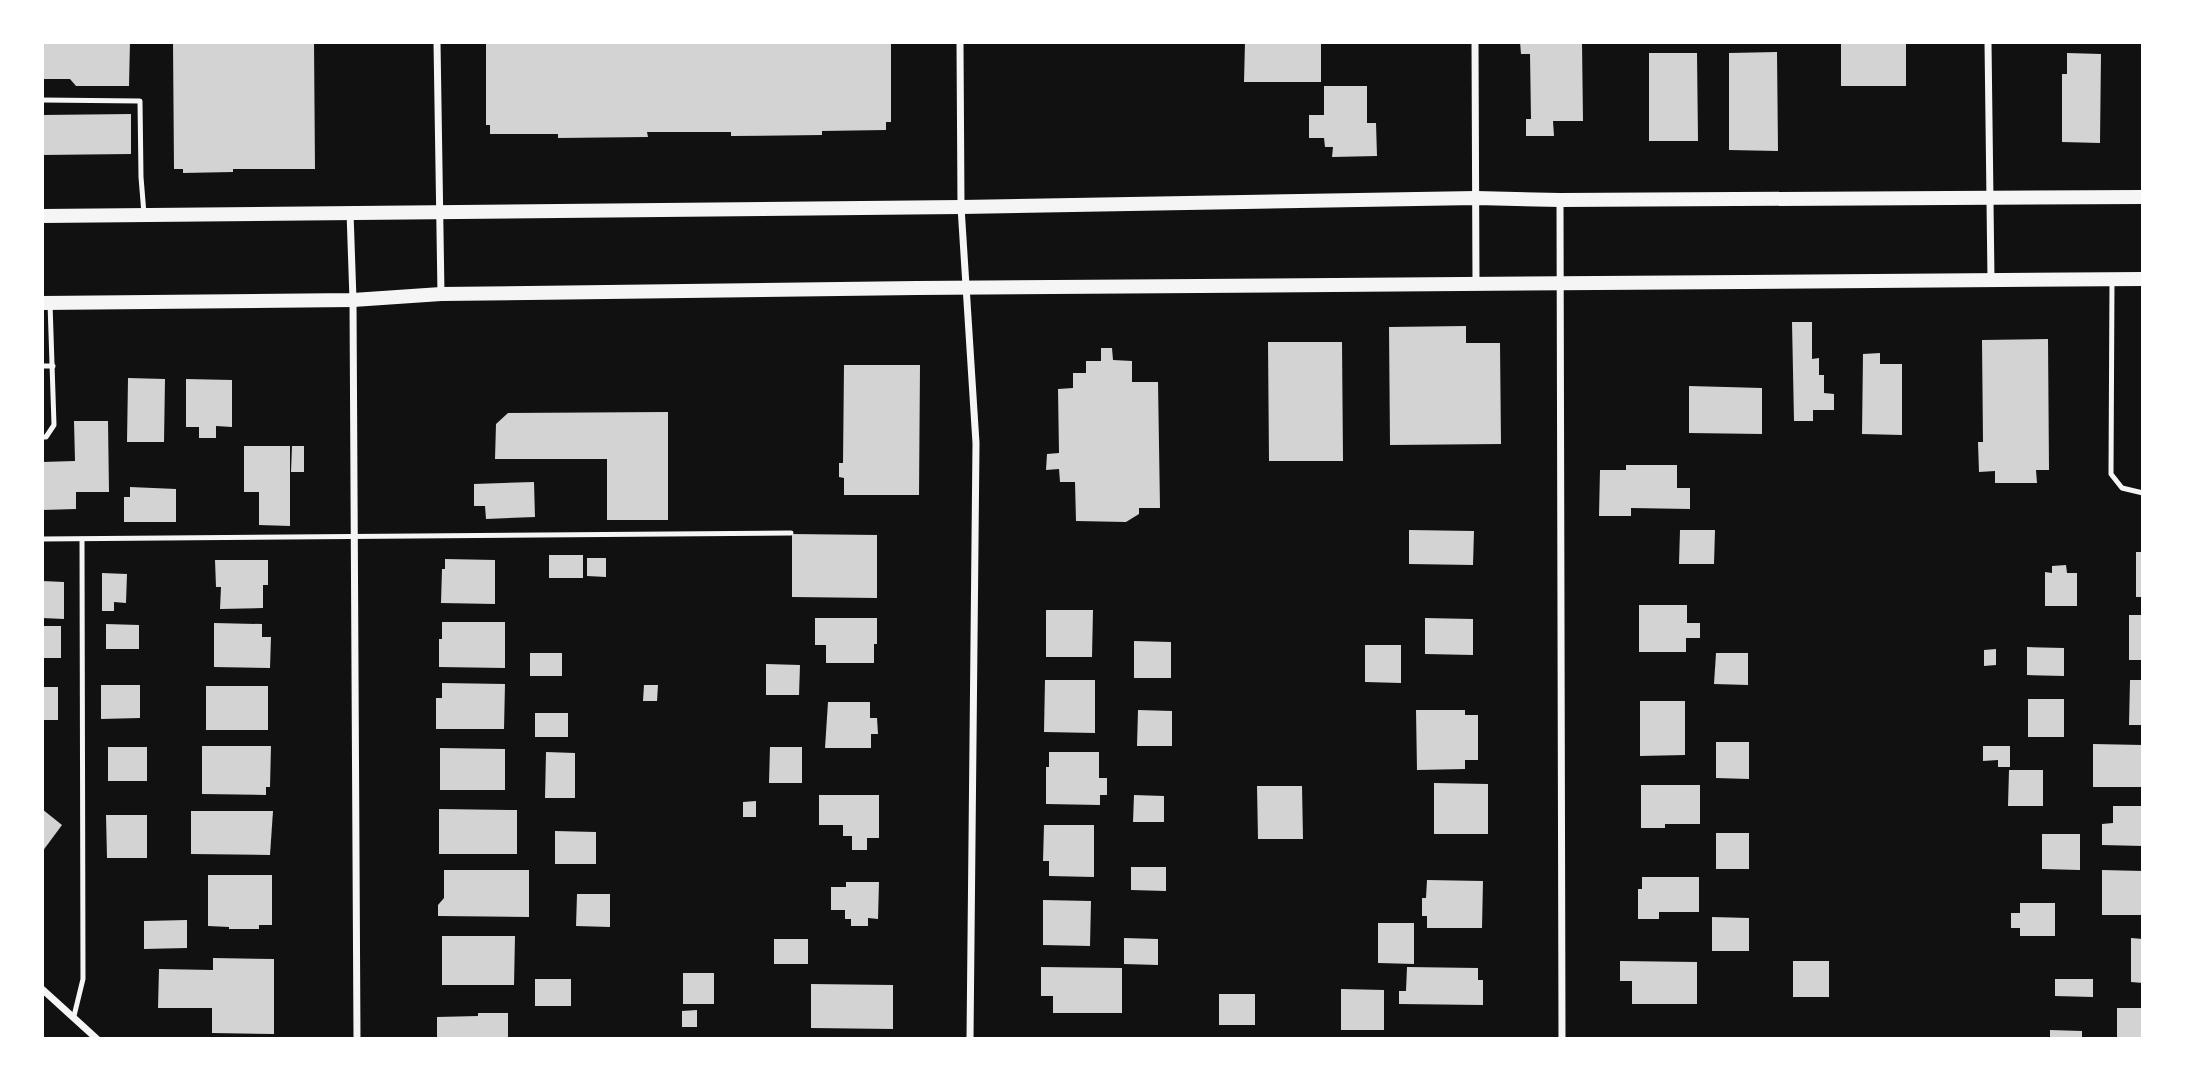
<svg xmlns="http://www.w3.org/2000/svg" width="2185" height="1081" viewBox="0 0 2185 1081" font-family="'DejaVu Sans',sans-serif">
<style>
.building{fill:#d3d3d3}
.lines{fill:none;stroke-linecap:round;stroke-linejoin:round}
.service{stroke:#f5f5f5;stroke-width:5}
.minor{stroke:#f5f5f5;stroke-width:7}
.secondary{stroke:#f5f5f5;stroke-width:14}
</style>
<rect width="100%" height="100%" fill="#111"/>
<!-- building -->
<g class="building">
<polygon points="42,42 130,42 129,86 76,86 70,79 42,79"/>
<polygon points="173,42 314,42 315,169 233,169 233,172 183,173 183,169 174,169"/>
<polygon points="891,42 891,122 886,122 886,130 822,131 822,135 731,136 731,132 647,132 648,137 558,138 558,134 490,134 490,125 486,125 486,44"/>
<polygon points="1245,42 1321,42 1321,82 1244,82"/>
<polygon points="1520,42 1582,42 1583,121 1553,121 1554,136 1526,136 1526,119 1531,119 1530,54 1521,54"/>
<rect x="1841" y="42" width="65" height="44"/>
<polygon points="1777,52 1778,151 1729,150 1729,53"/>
<polygon points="1649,53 1697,53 1698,141 1649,141"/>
<polygon points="2067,53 2101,54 2100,143 2062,142 2062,74 2067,74"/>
<polygon points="1324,86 1367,86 1367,123 1376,123 1377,156 1332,157 1333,147 1325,147 1324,138 1309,138 1309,115 1324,115"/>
<polygon points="131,114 131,154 42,155 42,115"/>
<polygon points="1792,322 1812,322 1812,359 1819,358 1819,375 1824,375 1824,393 1834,394 1834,410 1813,410 1813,421 1794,421"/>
<polygon points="1466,326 1466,343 1500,343 1501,444 1390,445 1389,327"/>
<polygon points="2048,339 2049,470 2036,470 2037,483 1995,483 1995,471 1979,472 1978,442 1983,442 1982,340"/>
<polygon points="1268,342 1342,342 1343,461 1269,461"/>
<polygon points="1101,348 1112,348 1113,360 1132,361 1132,382 1158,382 1160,508 1139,508 1139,514 1126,522 1076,521 1075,482 1060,482 1059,469 1046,470 1047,454 1059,453 1058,389 1073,388 1073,373 1086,373 1086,361 1101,361"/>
<polygon points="1880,353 1880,364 1902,364 1902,435 1862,434 1863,354"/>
<polygon points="844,365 920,365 919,495 844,495 844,478 839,477 839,463 843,463"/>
<polygon points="128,378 165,379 164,442 127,442"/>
<polygon points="186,379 232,380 232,427 216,426 216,438 199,438 199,427 186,427"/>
<polygon points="1689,386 1762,388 1762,434 1689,433"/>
<polygon points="668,412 668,520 607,520 607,459 495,459 496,424 508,413"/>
<polygon points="74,421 108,421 109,492 76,492 76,509 42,510 42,462 75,461"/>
<polygon points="244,446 290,446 290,526 259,525 259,492 244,492"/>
<polygon points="292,446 304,446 304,472 291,472"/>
<polygon points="1626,465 1677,465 1677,488 1690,488 1690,509 1631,508 1631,516 1599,516 1600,470 1626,470"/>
<polygon points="534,482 535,517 486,519 485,506 474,506 474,484"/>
<polygon points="130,487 176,489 176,522 124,522 124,497 130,497"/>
<polygon points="1409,530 1474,531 1473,565 1409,564"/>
<polygon points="1680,530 1715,530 1714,564 1679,564"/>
<polygon points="792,534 877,535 877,598 792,597"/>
<rect x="2136" y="552" width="7" height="45"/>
<rect x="549" y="555" width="34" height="23"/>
<polygon points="587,558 606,558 606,577 587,576"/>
<polygon points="445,559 495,560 495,604 441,603 442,569 445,569"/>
<polygon points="215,560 268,560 268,585 263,585 263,608 220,609 221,587 216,587"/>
<polygon points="2066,565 2067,573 2077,573 2077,606 2045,606 2045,572 2052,573 2052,566"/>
<polygon points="102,573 127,574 126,603 114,602 114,611 102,611"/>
<polygon points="42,581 64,582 64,619 42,618"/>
<polygon points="1639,605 1687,605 1687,623 1700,623 1700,638 1686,638 1686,652 1639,652"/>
<polygon points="1046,610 1093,610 1092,657 1046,657"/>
<rect x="2129" y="615" width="14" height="45"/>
<polygon points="815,618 877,618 877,644 874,644 874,663 826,663 826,645 815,645"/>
<polygon points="1425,618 1473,619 1473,655 1425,654"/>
<polygon points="442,622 505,622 505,668 439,667 439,639 442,639"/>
<polygon points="214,623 262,624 262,637 271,637 270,668 214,667"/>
<polygon points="106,624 139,625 139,649 106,649"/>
<rect x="42" y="626" width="19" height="32"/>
<polygon points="1134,641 1171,642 1171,678 1134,678"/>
<polygon points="1365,645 1401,645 1401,683 1365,682"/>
<polygon points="2027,647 2064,648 2064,676 2027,675"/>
<polygon points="1996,649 1996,665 1984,666 1984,650"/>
<rect x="530" y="653" width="32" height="23"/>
<polygon points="1716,653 1748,653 1748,685 1714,684"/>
<polygon points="766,664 800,665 799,695 766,695"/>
<polygon points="1045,680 1095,680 1095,733 1044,732"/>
<polygon points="2130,680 2143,680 2143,725 2129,725"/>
<polygon points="442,683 505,684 504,729 436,729 436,698 442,698"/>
<polygon points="101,685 140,685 140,718 101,719"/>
<polygon points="644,685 658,685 657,701 643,701"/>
<rect x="206" y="686" width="62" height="44"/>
<rect x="42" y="687" width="16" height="33"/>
<rect x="2028" y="699" width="36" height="38"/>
<polygon points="1640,701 1685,701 1685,755 1640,756"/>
<polygon points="828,702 870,702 870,718 877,718 878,734 871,734 871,748 825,748"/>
<polygon points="1138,710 1172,711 1172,746 1137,746"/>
<polygon points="1416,710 1465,710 1465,715 1478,715 1478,760 1465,760 1465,769 1417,770"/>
<rect x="535" y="713" width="33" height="24"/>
<polygon points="1716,742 1749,742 1749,779 1716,778"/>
<polygon points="2093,744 2143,745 2143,787 2093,787"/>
<polygon points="202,746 271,746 270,787 266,787 266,795 202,794"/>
<polygon points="1983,746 2010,746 2010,767 1998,767 1998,760 1983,761"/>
<rect x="108" y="747" width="39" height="34"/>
<polygon points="770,747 802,747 802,783 769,783"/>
<polygon points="440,748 505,749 505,790 440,790"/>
<polygon points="546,752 575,753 575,798 545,798"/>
<polygon points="1049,752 1099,752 1099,778 1107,778 1107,795 1100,795 1100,805 1046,804 1046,767 1049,767"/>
<polygon points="2009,770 2043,770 2043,806 2008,806"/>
<polygon points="1434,783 1488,784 1488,834 1434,834"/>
<polygon points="1641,785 1700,785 1700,824 1665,824 1665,828 1641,828"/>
<polygon points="1257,786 1302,786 1303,839 1258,839"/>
<polygon points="819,795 879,795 879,838 867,838 867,850 852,850 852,836 843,836 843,825 819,825"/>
<polygon points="1134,795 1164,796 1164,822 1133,822"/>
<polygon points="756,801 756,817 743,817 743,802"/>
<polygon points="2113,806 2143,806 2143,846 2102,845 2102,824 2113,823"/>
<polygon points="42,809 62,825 42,852"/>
<polygon points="439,809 517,810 517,854 439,854"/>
<polygon points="191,811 273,811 270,855 191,854"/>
<polygon points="106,815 147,815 147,858 107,858"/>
<polygon points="1044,825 1094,825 1094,877 1049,876 1049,861 1043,861"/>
<polygon points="555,831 596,832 596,864 555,864"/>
<rect x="1716" y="833" width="33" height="36"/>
<polygon points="2042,834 2080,834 2080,870 2042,869"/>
<polygon points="1131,867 1166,867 1166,891 1131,890"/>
<polygon points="444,870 529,870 529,917 438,916 438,905 444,898"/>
<polygon points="2102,870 2143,871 2143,915 2102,915"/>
<polygon points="208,875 272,875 272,925 259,925 259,929 229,929 229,927 208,926"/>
<polygon points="1642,877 1699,877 1699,912 1659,912 1659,919 1638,919 1638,889 1642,889"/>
<polygon points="1427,880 1483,881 1482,928 1427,928 1427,916 1422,916 1422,898 1426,898"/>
<polygon points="846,882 879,882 878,919 868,918 868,926 851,926 851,919 845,919 845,910 831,910 831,887 846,887"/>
<polygon points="577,894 610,894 610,927 576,926"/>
<polygon points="1043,900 1091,901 1090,946 1043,945"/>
<polygon points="2020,903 2055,903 2055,936 2020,936 2020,928 2011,928 2011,913 2020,913"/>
<polygon points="1712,917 1749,918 1749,951 1712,951"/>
<polygon points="187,920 187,948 144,949 144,921"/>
<polygon points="1378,923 1414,923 1414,964 1378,963"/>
<polygon points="442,936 515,936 514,985 442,985"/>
<polygon points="1124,938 1158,939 1158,965 1124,964"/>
<polygon points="2131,938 2143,939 2143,983 2131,982"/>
<rect x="774" y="939" width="34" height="25"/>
<polygon points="213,958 274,959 274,1034 212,1033 212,1008 158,1008 159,969 213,970"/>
<polygon points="1620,961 1697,962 1697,1004 1632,1004 1632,981 1620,981"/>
<rect x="1793" y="961" width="36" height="36"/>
<polygon points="1041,967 1122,968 1122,1013 1053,1013 1053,996 1041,996"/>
<polygon points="1407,967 1478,968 1478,980 1483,980 1483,1005 1399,1004 1399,991 1406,991"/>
<rect x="683" y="973" width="31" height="31"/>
<rect x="535" y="979" width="36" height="27"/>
<polygon points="2055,979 2093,979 2093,997 2055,996"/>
<polygon points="811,984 893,985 893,1029 811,1028"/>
<polygon points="1341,989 1384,990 1384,1030 1341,1030"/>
<rect x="1219" y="994" width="36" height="31"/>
<rect x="2117" y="1008" width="26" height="31"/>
<polygon points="697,1010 697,1027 682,1027 682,1011"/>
<polygon points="478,1013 508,1013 508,1039 437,1039 437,1017 478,1016"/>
<polygon points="2050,1030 2082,1031 2082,1039 2050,1039"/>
</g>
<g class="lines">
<!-- service -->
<g class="service">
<polyline points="42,100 140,101 141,177 144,214"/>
<polyline points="2112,280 2111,474 2122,488 2143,493"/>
<polyline points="42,366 53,366"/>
<polyline points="42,437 46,437 54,425 50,303"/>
<polyline points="42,539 791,533"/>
<polyline points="74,1016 83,979 82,539"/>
</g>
<!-- minor -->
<g class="minor">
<polyline points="437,42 441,294"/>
<polyline points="960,42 961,207 976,443 970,1039"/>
<polyline points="1475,42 1476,284"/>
<polyline points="1988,42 1991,280"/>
<polyline points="1560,200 1562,1039"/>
<polyline points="350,212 353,300 357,1039"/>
<polyline points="42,989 97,1039"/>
</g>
<!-- secondary -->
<g class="secondary">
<polyline points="42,216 961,207 1476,198 1560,200 2143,197"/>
<polyline points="42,303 353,300 441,294 917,288 2143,279"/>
</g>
</g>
<!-- border -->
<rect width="2185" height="1081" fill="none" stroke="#ffffff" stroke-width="88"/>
</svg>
